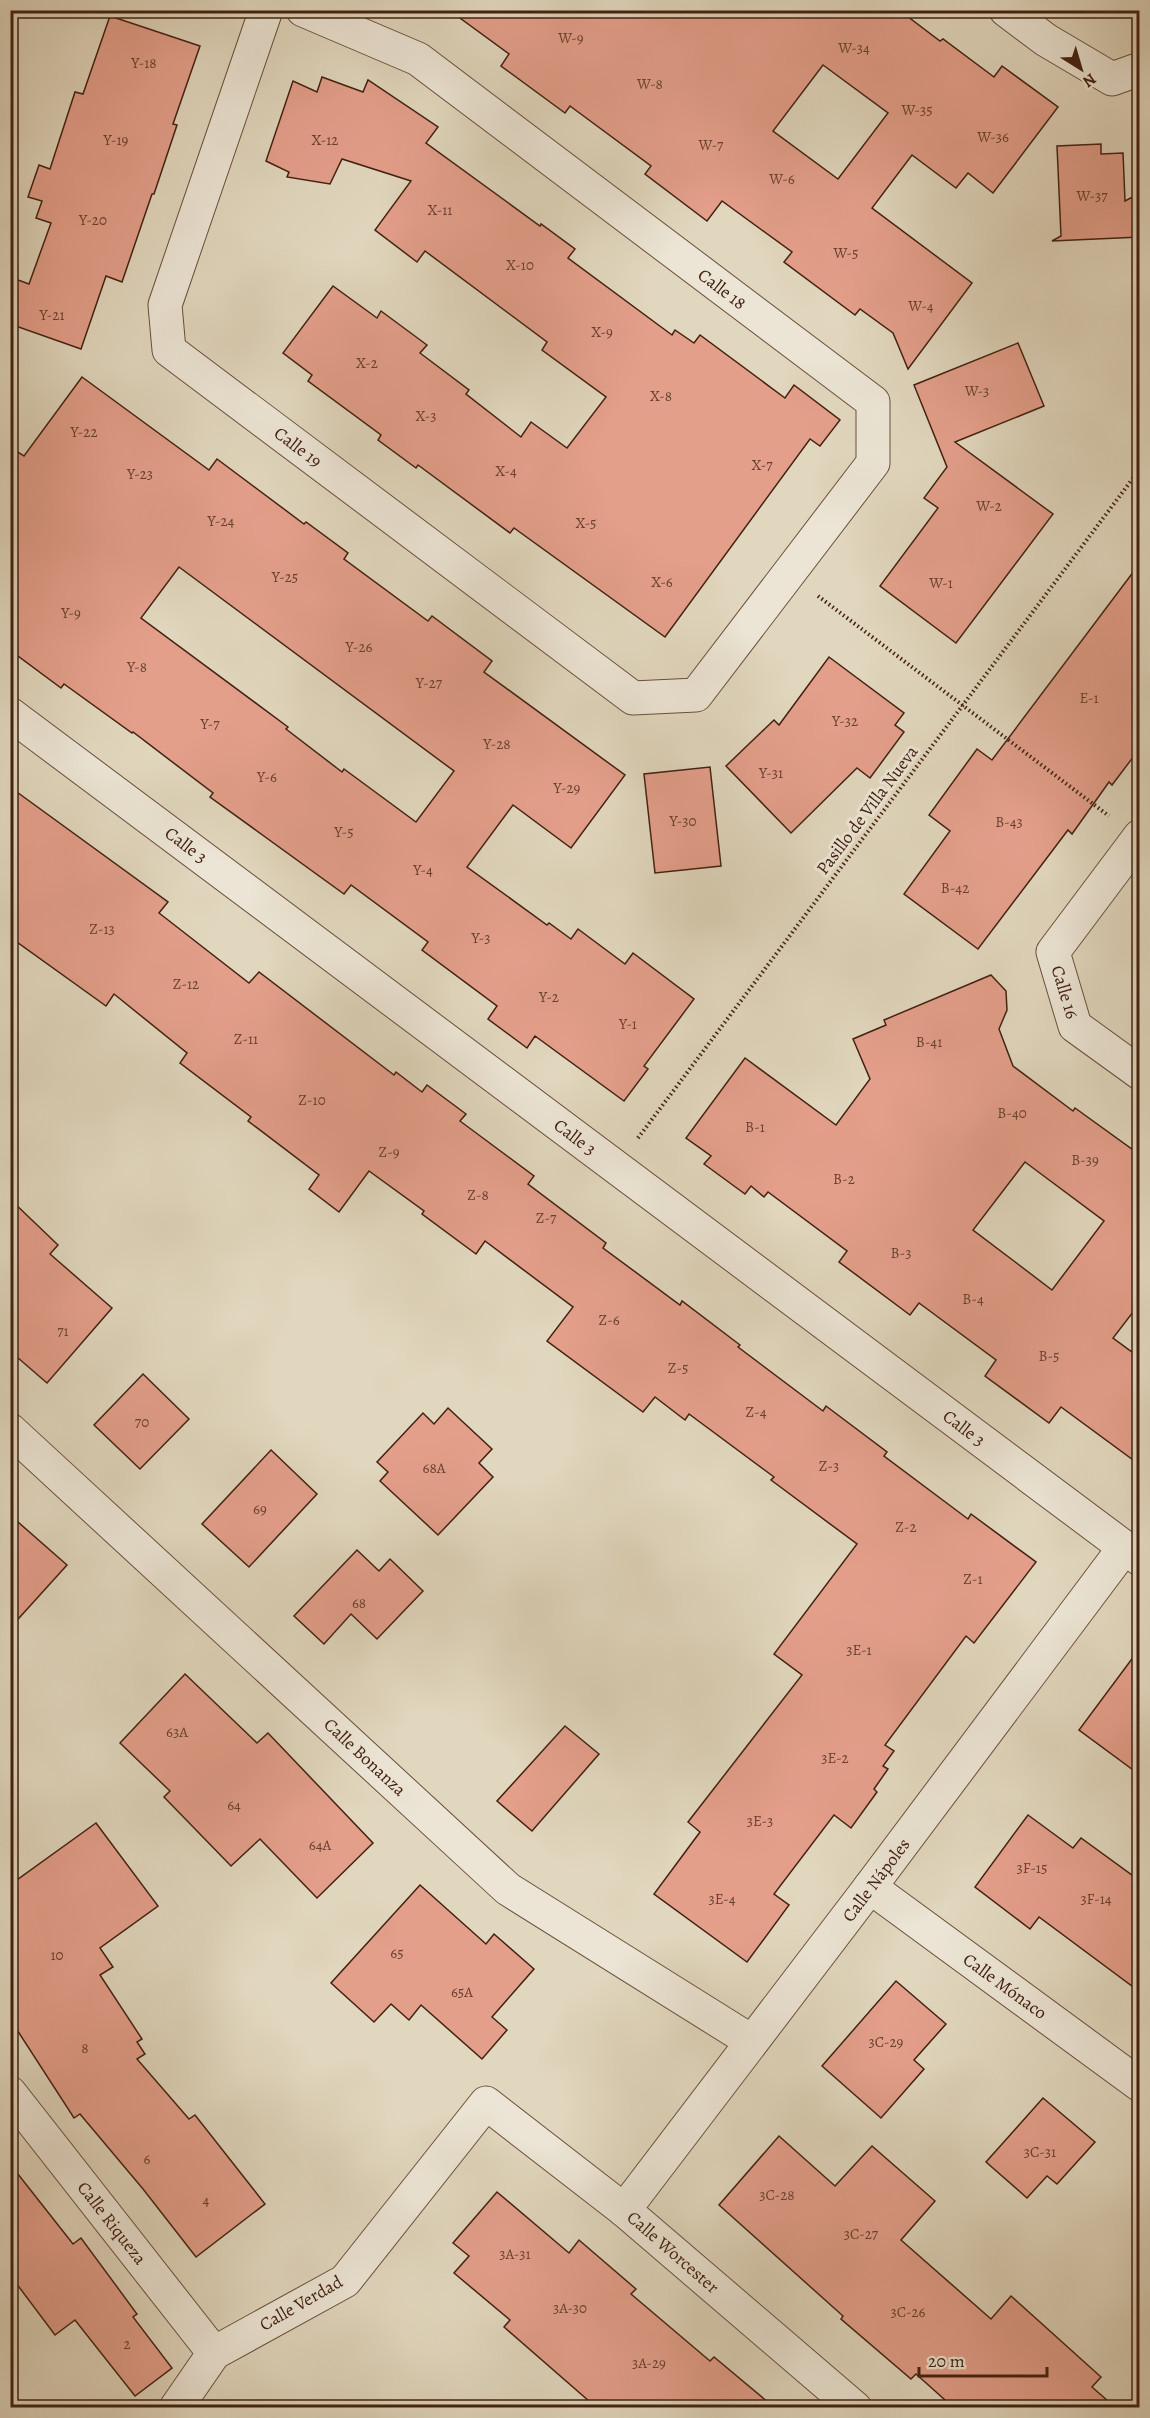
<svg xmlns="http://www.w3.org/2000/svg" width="1150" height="2418" viewBox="0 0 1150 2418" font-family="Alegreya,serif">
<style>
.building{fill:#e49f8b;stroke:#422111;stroke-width:1.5;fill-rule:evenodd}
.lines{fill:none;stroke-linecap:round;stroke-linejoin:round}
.street-casing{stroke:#6a4e3c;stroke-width:35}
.path{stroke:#422111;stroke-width:4;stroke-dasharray:1.5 3;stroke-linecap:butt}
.street{stroke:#ece5d5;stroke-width:33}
.labels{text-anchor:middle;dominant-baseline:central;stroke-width:6;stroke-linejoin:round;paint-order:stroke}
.number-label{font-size:15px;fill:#6a4030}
.street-label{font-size:18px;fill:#422111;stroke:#ece5d5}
</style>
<rect width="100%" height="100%" fill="#e1d7be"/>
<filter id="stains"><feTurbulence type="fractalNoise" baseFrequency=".00333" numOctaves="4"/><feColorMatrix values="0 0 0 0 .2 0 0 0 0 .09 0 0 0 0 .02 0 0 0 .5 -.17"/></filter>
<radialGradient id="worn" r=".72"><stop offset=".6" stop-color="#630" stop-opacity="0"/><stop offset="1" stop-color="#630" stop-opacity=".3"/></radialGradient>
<!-- building -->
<g class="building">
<path d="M449,10H899L940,41L943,39L994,77L1002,66L1058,107L993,193L968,173L956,188L912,155L872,208L972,283L908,369L893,333L860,309L855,315L784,262L792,252L722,201L707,221L645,174L651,166L570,106L565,113L501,66L509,54ZM823,65L888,113L838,179L773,131Z"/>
<polygon points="110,16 200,46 173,124 177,125 154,194 152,194 122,282 106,276 81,349 10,324 10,277 29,284 51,223 36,218 42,201 28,197 39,165 50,169 75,92 83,94"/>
<polygon points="322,77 363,92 368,80 438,127 426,143 540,226 541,224 575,249 568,258 672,335 675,330 694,343 700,335 785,398 794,385 840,420 820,446 810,439 665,637 514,528 510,533 418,465 416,468 378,440 381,435 308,381 312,375 283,353 333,286 377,318 381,311 427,345 420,353 469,390 466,394 521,437 531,422 567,448 606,397 542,350 547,342 425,251 417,262 375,230 411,181 342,159 330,184 287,177 289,172 266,161 293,81 317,92"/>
<polygon points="1101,144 1101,154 1123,153 1125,201 1140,193 1140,237 1052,241 1061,236 1057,146"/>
<polygon points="1018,343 1044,406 955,442 1053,514 956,643 880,586 938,508 924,498 947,467 914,385"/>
<path d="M82,377L209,470L217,459L304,524L306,522L348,553L344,559L428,621L432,616L492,661L484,672L625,775L571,848L513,805L467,867L547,925L549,923L571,939L578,929L625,964L633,953L694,999L644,1066L648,1069L624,1101L535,1036L527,1048L488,1019L497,1006L422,950L428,942L351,885L344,894L210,797L213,793L133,732L132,733L64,684L61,688L10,650V447L24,456ZM179,567L454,771L416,822L344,769L342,772L286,729L288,727L141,618Z"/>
<polygon points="1140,563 1140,748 1112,785 1109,782 1072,834 1068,830 978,949 904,894 950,831 929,815 977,749 992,760"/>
<polygon points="829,657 904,713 895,725 904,732 870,778 857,768 791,833 726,766 774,720 779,725"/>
<polygon points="710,767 721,866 655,873 644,774"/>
<polygon points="10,787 168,902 159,913 249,983 259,972 394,1075 396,1072 422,1092 427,1085 466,1114 460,1121 534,1176 528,1184 606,1243 603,1248 680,1305 682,1301 740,1345 738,1347 823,1411 826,1406 887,1452 884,1456 968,1519 971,1514 1036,1562 974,1643 966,1636 885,1745 894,1751 883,1766 888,1769 874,1789 877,1792 851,1828 834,1815 774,1894 789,1905 747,1962 654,1894 700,1832 688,1822 802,1675 774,1654 857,1544 771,1480 774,1477 689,1414 685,1420 655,1397 643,1412 547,1341 573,1307 485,1241 476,1254 422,1214 424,1211 369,1171 339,1212 309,1189 319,1175 248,1121 251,1117 180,1063 187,1053 114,994 106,1006 10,937"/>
<path d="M991,975L1006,991L1007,1010L999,1029L1013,1066L1073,1111L1075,1108L1140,1155V1303L1113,1338L1140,1358V1465L1061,1407L1049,1423L985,1376L996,1360L919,1303L910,1315L839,1262L847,1251L768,1192L764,1197L751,1186L745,1194L704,1164L711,1156L686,1138L745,1058L836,1125L870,1079L853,1039L886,1025L884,1020ZM1025,1162L1104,1221L1052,1290L973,1230Z"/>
<polygon points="10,1199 58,1245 50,1254 112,1308 47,1383 10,1351"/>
<polygon points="143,1374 189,1419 140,1469 94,1425"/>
<polygon points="448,1408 492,1449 479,1463 493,1477 438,1535 380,1481 388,1472 377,1462 423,1413 434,1424"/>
<polygon points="271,1450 317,1494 249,1567 202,1524"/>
<polygon points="10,1515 67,1565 10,1628"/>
<polygon points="357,1550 379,1571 390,1559 423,1591 377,1639 351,1614 324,1644 294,1616"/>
<polygon points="1140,1648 1140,1775 1079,1730"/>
<polygon points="185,1674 257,1743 268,1733 373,1843 317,1898 260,1839 231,1866 164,1797 170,1791 120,1743"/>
<polygon points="565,1726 599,1754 532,1831 497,1801"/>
<polygon points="1028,1815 1073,1848 1081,1838 1140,1881 1140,1992 1039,1917 1030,1929 975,1887"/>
<polygon points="96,1823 158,1906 100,1948 113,1967 100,1975 142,2039 137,2042 145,2054 137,2059 189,2119 195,2115 265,2204 196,2257 143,2189 80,2114 74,2118 10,2019 10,1885"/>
<polygon points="420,1885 486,1944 494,1934 534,1969 492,2017 507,2030 482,2059 421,2005 409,2020 391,2004 374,2022 331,1983"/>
<polygon points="896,1981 946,2024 914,2060 924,2069 881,2118 822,2066"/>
<polygon points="1043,2098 1095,2142 1057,2184 1047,2176 1027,2198 986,2162"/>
<polygon points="779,2136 835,2186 872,2146 935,2201 901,2240 991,2319 1011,2296 1101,2377 1092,2387 1116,2408 954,2408 916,2374 911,2379 841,2319 843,2316 719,2205"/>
<polygon points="10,2164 73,2244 81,2238 137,2314 133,2317 172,2368 135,2396 75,2320 55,2335 10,2275"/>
<polygon points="497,2192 569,2253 579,2240 636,2289 631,2294 710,2361 714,2357 775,2408 597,2408 504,2327 510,2320 454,2273 469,2256 453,2243"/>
</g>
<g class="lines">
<defs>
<g id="street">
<polyline points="266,10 165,305 169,350 633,698 696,695 873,463 873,402 418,59 303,10"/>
<polyline points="1006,10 1046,40 1112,79 1140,69"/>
<polyline points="10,714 1140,1559"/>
<polyline points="1140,836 1053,952 1075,1026 1140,1073"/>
<polyline points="10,1430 508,1889 751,2041"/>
<polyline points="870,1887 1140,2085"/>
<polyline points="10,2093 214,2353"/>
<polyline points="624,2210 870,1887 1124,1548"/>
<polyline points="176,2408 214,2353 345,2281 486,2103 624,2210 855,2408"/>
</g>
</defs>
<!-- street casing -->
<use href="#street" class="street-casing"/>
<!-- path -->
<g class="path">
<polyline points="818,596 1109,816"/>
<polyline points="638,1138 1140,469"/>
</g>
<!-- street -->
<use href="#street" class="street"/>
</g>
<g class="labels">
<!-- number labels -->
<g class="number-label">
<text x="571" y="38">W-9</text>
<text x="854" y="48">W-34</text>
<text x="144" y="63">Y-18</text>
<text x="650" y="84">W-8</text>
<text x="917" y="110">W-35</text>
<text x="993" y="137">W-36</text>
<text x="116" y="140">Y-19</text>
<text x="325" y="140">X-12</text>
<text x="711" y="145">W-7</text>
<text x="782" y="179">W-6</text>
<text x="1092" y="196">W-37</text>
<text x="440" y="210">X-11</text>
<text x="93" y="220">Y-20</text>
<text x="846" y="253">W-5</text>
<text x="520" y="265">X-10</text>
<text x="921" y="306">W-4</text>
<text x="52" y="315">Y-21</text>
<text x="602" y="332">X-9</text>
<text x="367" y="363">X-2</text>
<text x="977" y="391">W-3</text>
<text x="661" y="396">X-8</text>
<text x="426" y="416">X-3</text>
<text x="84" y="432">Y-22</text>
<text x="762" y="465">X-7</text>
<text x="506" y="471">X-4</text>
<text x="140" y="474">Y-23</text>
<text x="989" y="506">W-2</text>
<text x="221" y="521">Y-24</text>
<text x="586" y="523">X-5</text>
<text x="285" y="577">Y-25</text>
<text x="662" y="582">X-6</text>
<text x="941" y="583">W-1</text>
<text x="71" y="613">Y-9</text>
<text x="359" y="647">Y-26</text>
<text x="137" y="667">Y-8</text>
<text x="429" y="683">Y-27</text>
<text x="1089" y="698">E-1</text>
<text x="845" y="721">Y-32</text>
<text x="210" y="724">Y-7</text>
<text x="497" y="744">Y-28</text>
<text x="771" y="773">Y-31</text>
<text x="267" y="777">Y-6</text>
<text x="567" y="788">Y-29</text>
<text x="683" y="821">Y-30</text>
<text x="1009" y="822">B-43</text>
<text x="344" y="832">Y-5</text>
<text x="423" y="870">Y-4</text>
<text x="955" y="888">B-42</text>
<text x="102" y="929">Z-13</text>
<text x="481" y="938">Y-3</text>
<text x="186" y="984">Z-12</text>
<text x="549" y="997">Y-2</text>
<text x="628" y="1024">Y-1</text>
<text x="246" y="1039">Z-11</text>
<text x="929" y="1042">B-41</text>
<text x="312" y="1100">Z-10</text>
<text x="1012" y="1113">B-40</text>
<text x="755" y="1127">B-1</text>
<text x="389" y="1152">Z-9</text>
<text x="1085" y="1160">B-39</text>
<text x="844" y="1179">B-2</text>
<text x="478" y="1195">Z-8</text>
<text x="546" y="1218">Z-7</text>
<text x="901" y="1253">B-3</text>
<text x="973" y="1299">B-4</text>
<text x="609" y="1320">Z-6</text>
<text x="63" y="1331">71</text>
<text x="1049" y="1356">B-5</text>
<text x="678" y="1368">Z-5</text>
<text x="756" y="1412">Z-4</text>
<text x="142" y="1422">70</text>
<text x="829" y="1466">Z-3</text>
<text x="434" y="1468">68A</text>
<text x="260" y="1509">69</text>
<text x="906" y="1527">Z-2</text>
<text x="973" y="1579">Z-1</text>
<text x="359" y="1603">68</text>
<text x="859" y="1650">3E-1</text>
<text x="177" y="1732">63A</text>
<text x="835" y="1758">3E-2</text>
<text x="234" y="1805">64</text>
<text x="760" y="1821">3E-3</text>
<text x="320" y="1845">64A</text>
<text x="1032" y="1868">3F-15</text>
<text x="722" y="1899">3E-4</text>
<text x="1096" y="1899">3F-14</text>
<text x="397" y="1953">65</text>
<text x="57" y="1955">10</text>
<text x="462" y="1992">65A</text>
<text x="886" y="2042">3C-29</text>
<text x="85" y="2048">8</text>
<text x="1040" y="2152">3C-31</text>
<text x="147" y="2159">6</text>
<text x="777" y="2195">3C-28</text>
<text x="206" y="2200">4</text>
<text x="861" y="2234">3C-27</text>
<text x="515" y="2254">3A-31</text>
<text x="570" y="2308">3A-30</text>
<text x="908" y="2312">3C-26</text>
<text x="127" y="2344">2</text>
<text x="649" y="2363">3A-29</text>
</g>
<!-- street labels -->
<g class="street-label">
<text transform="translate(722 289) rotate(37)">Calle 18</text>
<text transform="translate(298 447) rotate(37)">Calle 19</text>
<text transform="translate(867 810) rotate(-53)">Pasillo de Villa Nueva</text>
<text transform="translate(186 845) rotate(37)">Calle 3</text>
<text transform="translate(1065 992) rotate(73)">Calle 16</text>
<text transform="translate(575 1137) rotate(37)">Calle 3</text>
<text transform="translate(964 1428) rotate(37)">Calle 3</text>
<text transform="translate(365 1757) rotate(43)">Calle Bonanza</text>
<text transform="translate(876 1880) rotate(-53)">Calle Nápoles</text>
<text transform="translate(1005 1986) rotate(36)">Calle Mónaco</text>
<text transform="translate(112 2223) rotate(52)">Calle Riqueza</text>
<text transform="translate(673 2252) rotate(41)">Calle Worcester</text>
<text transform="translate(301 2303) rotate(-30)">Calle Verdad</text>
</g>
</g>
<!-- margin -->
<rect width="1150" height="2418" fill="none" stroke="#e1d7be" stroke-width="36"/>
<rect x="12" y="12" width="1126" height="2394" fill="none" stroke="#422111" stroke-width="3"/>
<rect x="18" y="18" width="1114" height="2382" fill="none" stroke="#422111" stroke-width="1.5"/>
<!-- north arrow -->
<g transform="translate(1081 69) rotate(143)" stroke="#ece5d5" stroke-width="4.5" paint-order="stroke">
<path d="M0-4.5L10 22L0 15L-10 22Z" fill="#422111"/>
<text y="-9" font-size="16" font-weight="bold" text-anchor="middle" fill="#422111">N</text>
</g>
<!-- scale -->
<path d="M919 2367v9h128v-9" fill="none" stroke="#422111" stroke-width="3"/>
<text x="928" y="2367" font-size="18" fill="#422111" stroke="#ece5d5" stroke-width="4.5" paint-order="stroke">20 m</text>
<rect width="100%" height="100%" filter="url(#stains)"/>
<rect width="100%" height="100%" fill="url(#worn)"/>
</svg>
